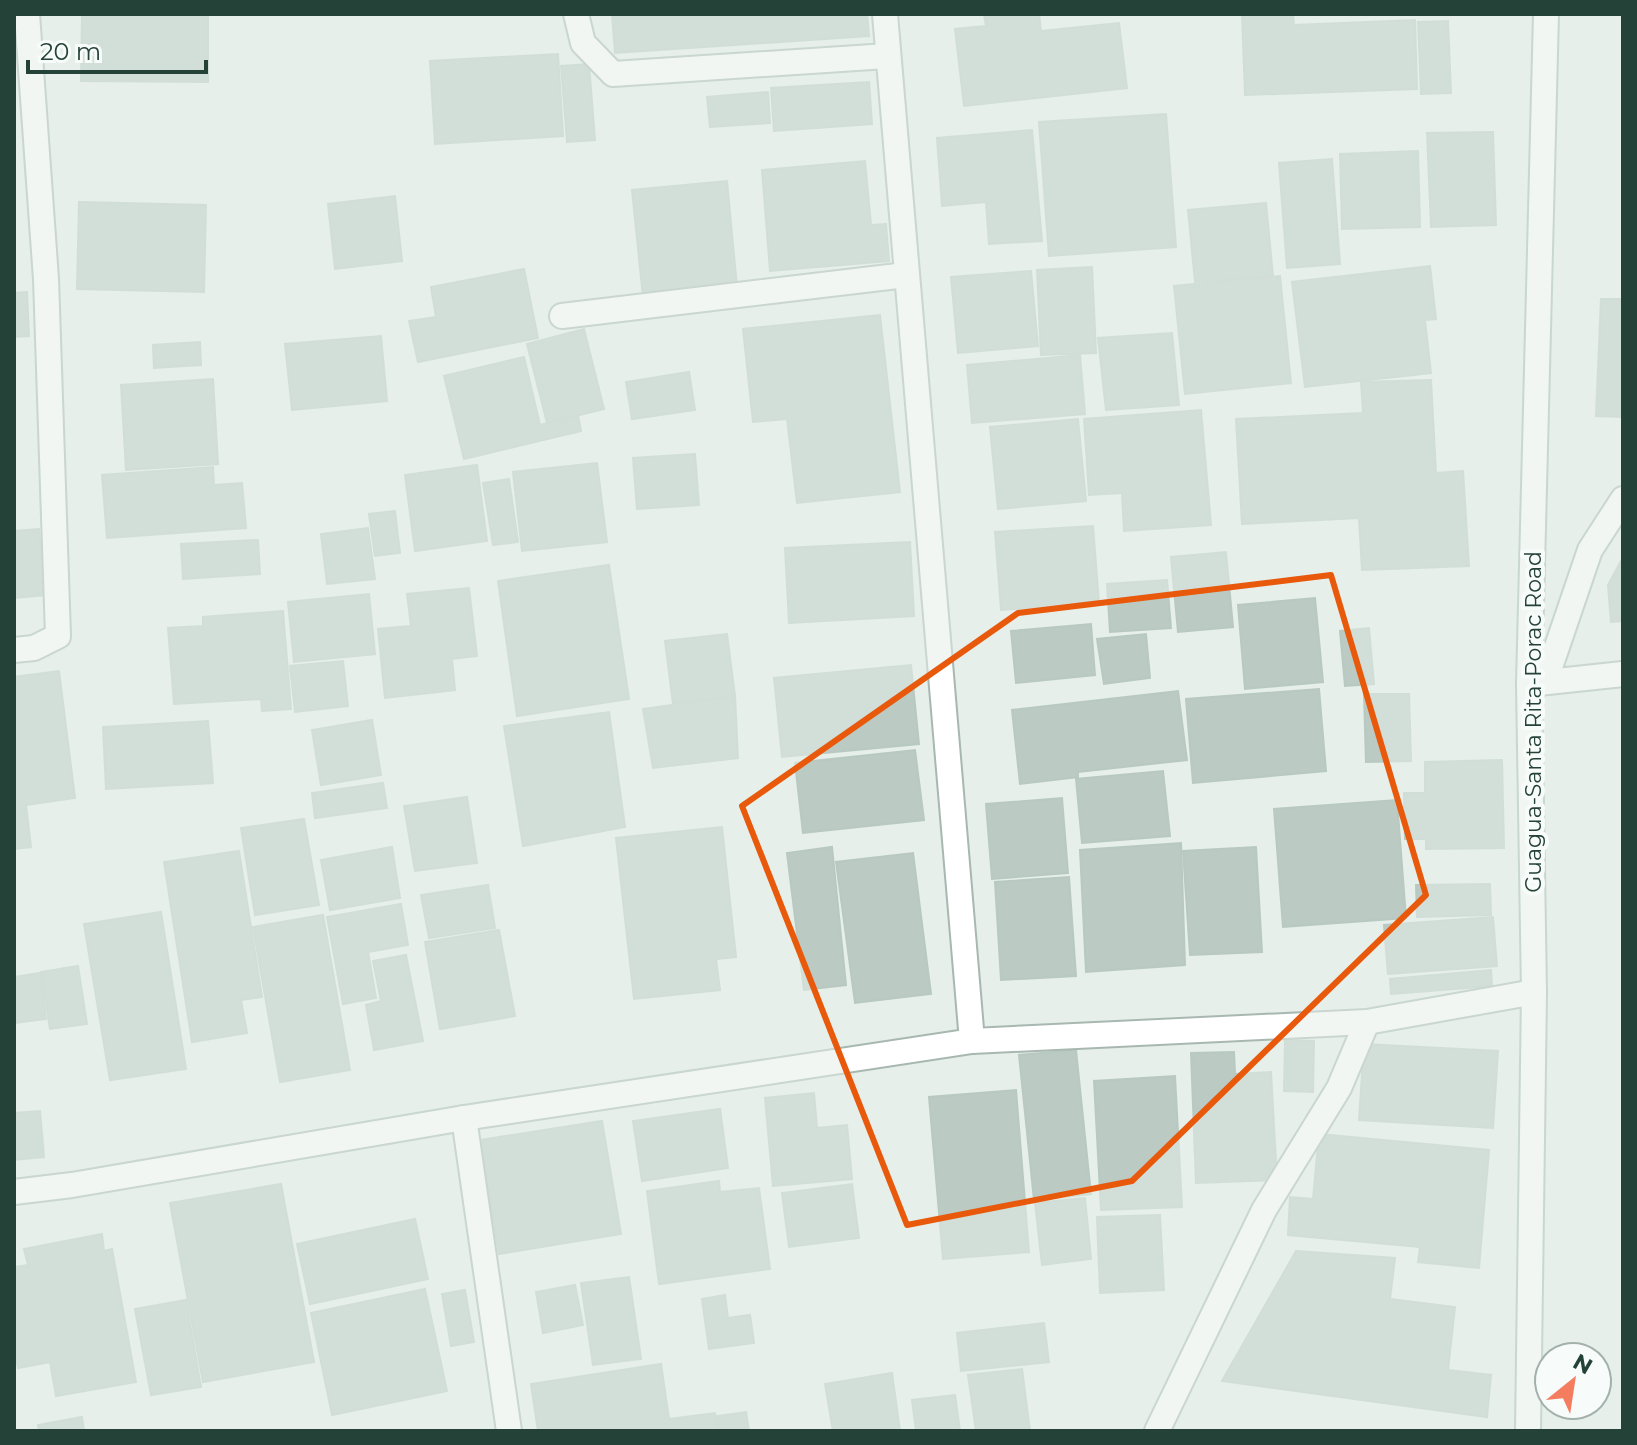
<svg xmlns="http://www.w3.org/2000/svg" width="1637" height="1445" viewBox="0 0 1637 1445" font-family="Montserrat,sans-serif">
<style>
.building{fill:#bbcac3;stroke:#b8c9c1;stroke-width:2}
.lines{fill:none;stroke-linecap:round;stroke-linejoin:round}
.minor-casing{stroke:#a8b8b1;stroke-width:28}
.tertiary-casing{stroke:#a8b8b1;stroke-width:28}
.secondary-casing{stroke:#a4bbb2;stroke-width:28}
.minor{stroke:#fff;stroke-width:24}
.tertiary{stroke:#fff;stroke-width:24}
.secondary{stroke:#fff;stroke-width:24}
.marked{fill:none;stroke:#e8590c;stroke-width:6;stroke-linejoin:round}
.labels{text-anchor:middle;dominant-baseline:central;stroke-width:8;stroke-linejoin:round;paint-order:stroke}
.street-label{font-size:22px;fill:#244238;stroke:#f7fbf9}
</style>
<rect width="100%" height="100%" fill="#e6efea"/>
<!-- building -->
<g class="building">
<polygon points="82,14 208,14 208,82 81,81"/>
<polygon points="612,14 867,14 869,36 615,53"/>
<polygon points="984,14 1039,14 1041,31 1119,23 1127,88 964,106 955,29 986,26"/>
<polygon points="1242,14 1293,14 1294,25 1415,20 1417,89 1245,95"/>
<polygon points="1448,21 1451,93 1421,94 1418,22"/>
<polygon points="558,54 563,136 435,144 430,61"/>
<polygon points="589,64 595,140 567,142 561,66"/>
<polygon points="869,82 872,124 774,131 771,88"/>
<polygon points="768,92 770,123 710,127 707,97"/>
<polygon points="1166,114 1176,247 1049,256 1039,122"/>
<polygon points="1032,130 1042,241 989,244 986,202 942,206 937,138"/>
<polygon points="1493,132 1496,225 1431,227 1427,133"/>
<polygon points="1418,151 1420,227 1342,229 1340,154"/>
<polygon points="1332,159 1340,264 1287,268 1279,163"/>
<polygon points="865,161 871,225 886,224 889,261 770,271 762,170"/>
<polygon points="727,181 737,287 643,297 632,190"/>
<polygon points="395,196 402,261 335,269 328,204"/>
<polygon points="79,202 206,205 204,292 77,289"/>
<polygon points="1266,203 1273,276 1195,282 1188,210"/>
<polygon points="1430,266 1436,319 1425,320 1431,373 1305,387 1292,282"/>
<polygon points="1092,267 1096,353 1041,355 1037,270"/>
<polygon points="524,269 538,338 418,362 409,321 436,317 431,287"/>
<polygon points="1031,271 1038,346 958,353 951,277"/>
<polygon points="1280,276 1291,383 1185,394 1174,286"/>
<polygon points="27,292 29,336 14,337 14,293"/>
<polygon points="1601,299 1623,299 1623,417 1596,416"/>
<polygon points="880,315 900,492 797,503 787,419 753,422 743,329"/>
<polygon points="584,329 604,409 547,423 527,344"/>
<polygon points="1172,333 1179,405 1106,410 1098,338"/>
<polygon points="381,336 387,401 292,410 285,344"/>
<polygon points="200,342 201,365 154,368 153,345"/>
<polygon points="1080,355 1085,414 972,423 967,365"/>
<polygon points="524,357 540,425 578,415 581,431 464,459 444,376"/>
<polygon points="689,372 695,410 632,419 626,382"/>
<polygon points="213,379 218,464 126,470 121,385"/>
<polygon points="1431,380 1436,473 1463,471 1469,566 1362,570 1359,518 1242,524 1236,419 1363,413 1361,382"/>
<polygon points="1201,410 1211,525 1124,531 1122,493 1089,495 1084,419"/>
<polygon points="1078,419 1086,501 998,509 990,427"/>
<polygon points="695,454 699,505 637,509 633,458"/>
<polygon points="597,463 607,542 522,551 513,472"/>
<polygon points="477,465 487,541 415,551 405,475"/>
<polygon points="213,467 214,485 242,483 246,528 107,538 102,475"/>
<polygon points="509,479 518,542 493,545 483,483"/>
<polygon points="395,511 400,553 375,556 369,514"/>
<polygon points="1093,526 1099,603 1001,610 995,532"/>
<polygon points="368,528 375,579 327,584 321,534"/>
<polygon points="39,529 46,595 14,598 14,531"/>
<polygon points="258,540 260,574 183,579 181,544"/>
<polygon points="910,542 914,616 789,623 785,548"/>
<polygon points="1226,552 1233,627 1178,632 1171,557"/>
<polygon points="1621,561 1623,561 1623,621 1611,622 1608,585"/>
<polygon points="609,565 629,699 517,716 498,581"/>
<polygon points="1167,580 1171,628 1110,632 1107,584"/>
<polygon points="469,588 477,656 452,659 455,690 385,698 378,629 411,626 407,594"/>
<polygon points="369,594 375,654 294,662 288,602"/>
<polygon points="1315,598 1323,682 1245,689 1238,605"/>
<polygon points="283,611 291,709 262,711 261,699 174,704 168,628 203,626 203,617"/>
<polygon points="1091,624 1095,675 1016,683 1011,631"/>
<polygon points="1369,628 1374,684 1345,686 1340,631"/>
<polygon points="727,634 735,696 673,704 665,641"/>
<polygon points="1146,634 1150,678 1104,684 1097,639"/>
<polygon points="343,661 348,706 295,712 290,666"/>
<polygon points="911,665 919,744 782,757 774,678"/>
<polygon points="59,671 75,798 26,805 31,847 14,849 14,677"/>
<polygon points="1319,689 1326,771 1193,783 1186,699"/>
<polygon points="1178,691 1187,760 1078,772 1078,777 1020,784 1012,710"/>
<polygon points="1364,694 1409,694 1411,761 1366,762"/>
<polygon points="735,696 738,758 653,768 643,709"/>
<polygon points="609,712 625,827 523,846 504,726"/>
<polygon points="372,720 381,775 321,785 312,730"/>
<polygon points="208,721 213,783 106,789 103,727"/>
<polygon points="915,750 924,820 803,833 795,763"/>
<polygon points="1502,760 1504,848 1426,849 1426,839 1405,839 1404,793 1425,793 1425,762"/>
<polygon points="1163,771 1170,836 1082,843 1076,779"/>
<polygon points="383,783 387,808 315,818 312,793"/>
<polygon points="467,797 477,863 415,871 404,806"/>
<polygon points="1062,798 1068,873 992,879 986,804"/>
<polygon points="1397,800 1406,918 1283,927 1274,809"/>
<polygon points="304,819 319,905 255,915 241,828"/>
<polygon points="722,827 736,957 716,959 720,990 634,999 616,838"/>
<polygon points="1181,843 1185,965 1086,972 1080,850"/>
<polygon points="392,847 400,898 330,910 321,860"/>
<polygon points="832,847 846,985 804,990 787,853"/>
<polygon points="1256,847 1262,952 1190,955 1183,851"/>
<polygon points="239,851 262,997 241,1000 247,1033 192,1042 164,862"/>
<polygon points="913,853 931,994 855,1003 836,862"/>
<polygon points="1069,877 1076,976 1001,980 995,882"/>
<polygon points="1490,884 1491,915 1417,917 1416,885"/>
<polygon points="488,885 495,928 429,938 421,895"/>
<polygon points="401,904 408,945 368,952 376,998 343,1004 327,917"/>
<polygon points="161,912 186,1069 110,1080 84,924"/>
<polygon points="323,915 350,1070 280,1082 253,927"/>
<polygon points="1493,917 1497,966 1388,974 1384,925"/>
<polygon points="499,930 515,1016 440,1029 425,942"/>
<polygon points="406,955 423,1041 374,1050 366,1005 381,1001 373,961"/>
<polygon points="78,966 87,1024 50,1029 41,972"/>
<polygon points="1491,970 1492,986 1391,994 1390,979"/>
<polygon points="40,973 46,1019 14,1023 14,977"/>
<polygon points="1285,1040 1314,1041 1313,1092 1284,1091"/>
<polygon points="1364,1044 1498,1051 1493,1128 1359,1120"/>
<polygon points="1076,1050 1091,1194 1034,1200 1019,1055"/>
<polygon points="1234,1052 1235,1074 1271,1072 1277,1180 1196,1183 1191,1053"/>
<polygon points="1175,1076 1182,1207 1101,1210 1094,1081"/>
<polygon points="1016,1090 1029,1252 943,1259 929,1097"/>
<polygon points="814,1093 817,1128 847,1125 852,1179 773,1186 765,1098"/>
<polygon points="720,1109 728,1168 642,1181 633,1121"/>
<polygon points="40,1111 44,1157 14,1160 14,1113"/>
<polygon points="602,1121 621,1234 499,1254 480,1140"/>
<polygon points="1319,1134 1489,1150 1479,1268 1418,1262 1420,1247 1288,1235 1290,1197 1313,1199"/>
<polygon points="719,1181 720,1192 759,1188 770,1269 659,1284 647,1191"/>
<polygon points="281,1184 314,1362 203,1382 170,1203"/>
<polygon points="852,1184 859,1238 789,1247 782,1193"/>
<polygon points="1085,1198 1091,1259 1042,1265 1035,1203"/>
<polygon points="1160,1215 1164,1290 1100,1293 1097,1217"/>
<polygon points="415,1219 428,1279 310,1304 297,1244"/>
<polygon points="102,1234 104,1251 112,1249 136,1382 56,1396 50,1362 18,1368 14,1349 14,1267 28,1265 24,1249"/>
<polygon points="1296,1251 1395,1258 1390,1299 1455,1307 1448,1370 1491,1375 1487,1417 1222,1381"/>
<polygon points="629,1277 641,1359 593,1365 581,1283"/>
<polygon points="575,1285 583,1325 543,1333 536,1292"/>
<polygon points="425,1289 447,1391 332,1415 311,1313"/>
<polygon points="465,1290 474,1342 451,1346 442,1294"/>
<polygon points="725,1295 728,1318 750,1315 754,1343 709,1349 702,1299"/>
<polygon points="186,1300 201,1387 151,1395 135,1309"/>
<polygon points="1044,1323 1049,1362 961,1371 957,1333"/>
<polygon points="661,1364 669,1419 715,1413 718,1431 538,1431 531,1384"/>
<polygon points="1022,1369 1030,1431 976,1431 968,1375"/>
<polygon points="892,1373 900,1431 833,1431 825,1384"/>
<polygon points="955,1395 960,1431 916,1431 912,1400"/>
<polygon points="746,1412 749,1431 719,1431 717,1416"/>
<polygon points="82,1417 84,1431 39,1431 38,1425"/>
</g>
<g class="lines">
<defs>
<g id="minor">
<polyline points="576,14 583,43 613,74 887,56"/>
<polyline points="885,14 972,1041"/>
<polyline points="562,316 906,275"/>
<polyline points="14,650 34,648 58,636 46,279 27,14"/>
<polyline points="1545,682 1590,550 1623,499"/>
<polyline points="464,1118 509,1431"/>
<polyline points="14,1192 72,1185 464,1118 972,1041 1367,1022 1534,992"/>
<polyline points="1157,1431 1264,1210 1339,1088 1367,1022"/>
</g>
<polyline id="tertiary" points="1529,684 1623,674"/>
<polyline id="secondary" points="1528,1431 1534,992 1529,684 1546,14"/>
</defs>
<!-- minor casing -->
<use href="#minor" class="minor-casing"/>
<!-- tertiary casing -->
<use href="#tertiary" class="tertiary-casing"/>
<!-- secondary casing -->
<use href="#secondary" class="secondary-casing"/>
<!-- minor -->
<use href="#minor" class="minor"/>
<!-- tertiary -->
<use href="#tertiary" class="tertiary"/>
<!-- secondary -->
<use href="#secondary" class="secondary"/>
</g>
<!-- marked area -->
<path d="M0 0H1637V1445H0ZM1331,575L1426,895L1132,1181L907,1225L742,806L1018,613Z" fill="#e6efea" fill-opacity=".55" fill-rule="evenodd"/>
<path class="marked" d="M1331,575L1426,895L1132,1181L907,1225L742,806L1018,613Z"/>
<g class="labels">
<!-- street labels -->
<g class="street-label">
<text transform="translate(1533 722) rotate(-90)">Guagua-Santa Rita-Porac Road</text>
</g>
</g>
<!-- border -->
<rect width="1637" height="1445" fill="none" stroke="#244238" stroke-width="32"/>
<!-- north arrow -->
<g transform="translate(1573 1381) rotate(30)"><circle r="38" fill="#f7fbf9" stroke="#a3b1ac" stroke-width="2"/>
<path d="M0-6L14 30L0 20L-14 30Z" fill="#f47c5f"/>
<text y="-12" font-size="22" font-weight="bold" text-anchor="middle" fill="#244238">N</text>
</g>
<!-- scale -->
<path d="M28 60v12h178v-12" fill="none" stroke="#244238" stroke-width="4"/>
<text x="40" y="60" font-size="24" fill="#244238" stroke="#f7fbf9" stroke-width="6" paint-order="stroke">20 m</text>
</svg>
